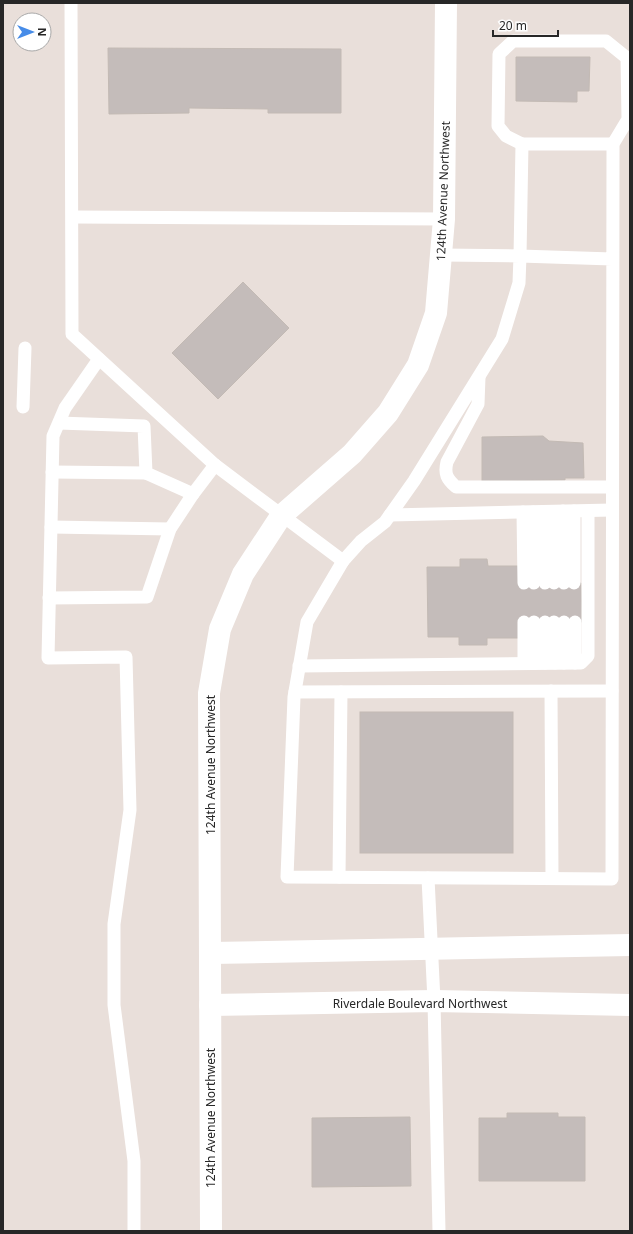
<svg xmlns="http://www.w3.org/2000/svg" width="633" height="1234" viewBox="0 0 633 1234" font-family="'Noto Sans',sans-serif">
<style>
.building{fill:#c4bcba;stroke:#c3bab4}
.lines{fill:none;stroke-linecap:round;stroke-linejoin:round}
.lane{stroke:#fff;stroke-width:13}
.street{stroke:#fff;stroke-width:22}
.labels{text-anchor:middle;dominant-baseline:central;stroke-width:3;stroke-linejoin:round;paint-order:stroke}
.street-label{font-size:12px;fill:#272727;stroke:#fff}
</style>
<rect width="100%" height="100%" fill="#e9dfda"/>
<!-- building -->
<g class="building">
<polygon points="108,48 341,49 341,113 268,113 268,109 189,108 189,113 109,114"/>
<polygon points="516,57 590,57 589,91 577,91 577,102 516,101"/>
<polygon points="243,282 289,328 218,399 172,353"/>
<polygon points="543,436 549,441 583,443 584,478 565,478 565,480 482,481 482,437"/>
<polygon points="460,559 487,559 488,566 521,566 524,583 581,583 582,622 520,622 520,638 487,638 487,645 459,645 459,637 428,637 427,567 460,567"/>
<rect x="360" y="712" width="153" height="141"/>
<polygon points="507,1113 558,1113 558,1117 585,1117 585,1181 479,1181 479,1118 507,1118"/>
<polygon points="410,1117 411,1186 312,1187 312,1118"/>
</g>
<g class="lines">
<!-- lane -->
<g class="lane">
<polyline points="71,3 72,334 215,465 343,561"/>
<polyline points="522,144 613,144"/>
<polyline points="73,217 444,219"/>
<polyline points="442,255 520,256 519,283 502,339 414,481 385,522 361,541 343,561 307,622 294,697 287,877 612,879 613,144 628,119 627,58 606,41 513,41 499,54 498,126 506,136 522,144 520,256 612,259"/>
<polyline points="99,359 65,408 53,436 48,658 126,657 130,810 114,924 114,1005 134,1161 134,1231"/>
<path d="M479,377L478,404L447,462C444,474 447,479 456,487H612"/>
<polyline points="23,407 25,348"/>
<polyline points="59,423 144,426 146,473 193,494"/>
<polyline points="52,472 146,473"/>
<polyline points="563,511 564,583"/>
<polyline points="574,511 574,583"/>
<polyline points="523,512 524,583"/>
<polyline points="533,512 534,583"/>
<polyline points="544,512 545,583"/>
<polyline points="554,512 554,583"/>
<polyline points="390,515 612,510"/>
<polyline points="51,527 170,529"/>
<polyline points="49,598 147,597 170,529 193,494 215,465"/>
<polyline points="524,622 524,663"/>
<polyline points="534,622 535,663"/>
<polyline points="545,622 545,663"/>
<polyline points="554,622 555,663"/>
<polyline points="564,622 564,663"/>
<polyline points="575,622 575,663"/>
<polyline points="299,666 581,663 588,656 588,511"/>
<polyline points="551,691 552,878"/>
<polyline points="295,692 612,691"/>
<polyline points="339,877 341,692"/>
<polyline points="428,878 434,1001 439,1231"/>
</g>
<!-- street -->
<g class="street">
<polyline points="211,953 630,945"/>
<polyline points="210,1005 434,1001 630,1005"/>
<polyline points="211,1231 209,693 220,629 243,574 281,516 352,454 388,413 418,365 436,313 444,219 446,3"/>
</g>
</g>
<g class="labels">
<!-- street labels -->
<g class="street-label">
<text transform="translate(443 191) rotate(-88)">124th Avenue Northwest</text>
<text transform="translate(210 765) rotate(-90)">124th Avenue Northwest</text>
<text x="420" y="1003">Riverdale Boulevard Northwest</text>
<text transform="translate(210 1118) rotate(-90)">124th Avenue Northwest</text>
</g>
</g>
<!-- border -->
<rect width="633" height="1234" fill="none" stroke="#272727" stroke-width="8"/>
<!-- north arrow -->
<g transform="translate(32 32) rotate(90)"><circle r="19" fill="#ffffff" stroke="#a9a9a9"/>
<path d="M0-3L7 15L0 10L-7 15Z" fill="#478ce8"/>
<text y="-6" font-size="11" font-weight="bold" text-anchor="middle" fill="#272727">N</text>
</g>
<!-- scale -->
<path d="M493 30v6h65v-6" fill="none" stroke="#272727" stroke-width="2"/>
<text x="499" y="30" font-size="12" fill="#272727" stroke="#ffffff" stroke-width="3" paint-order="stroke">20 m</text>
</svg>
